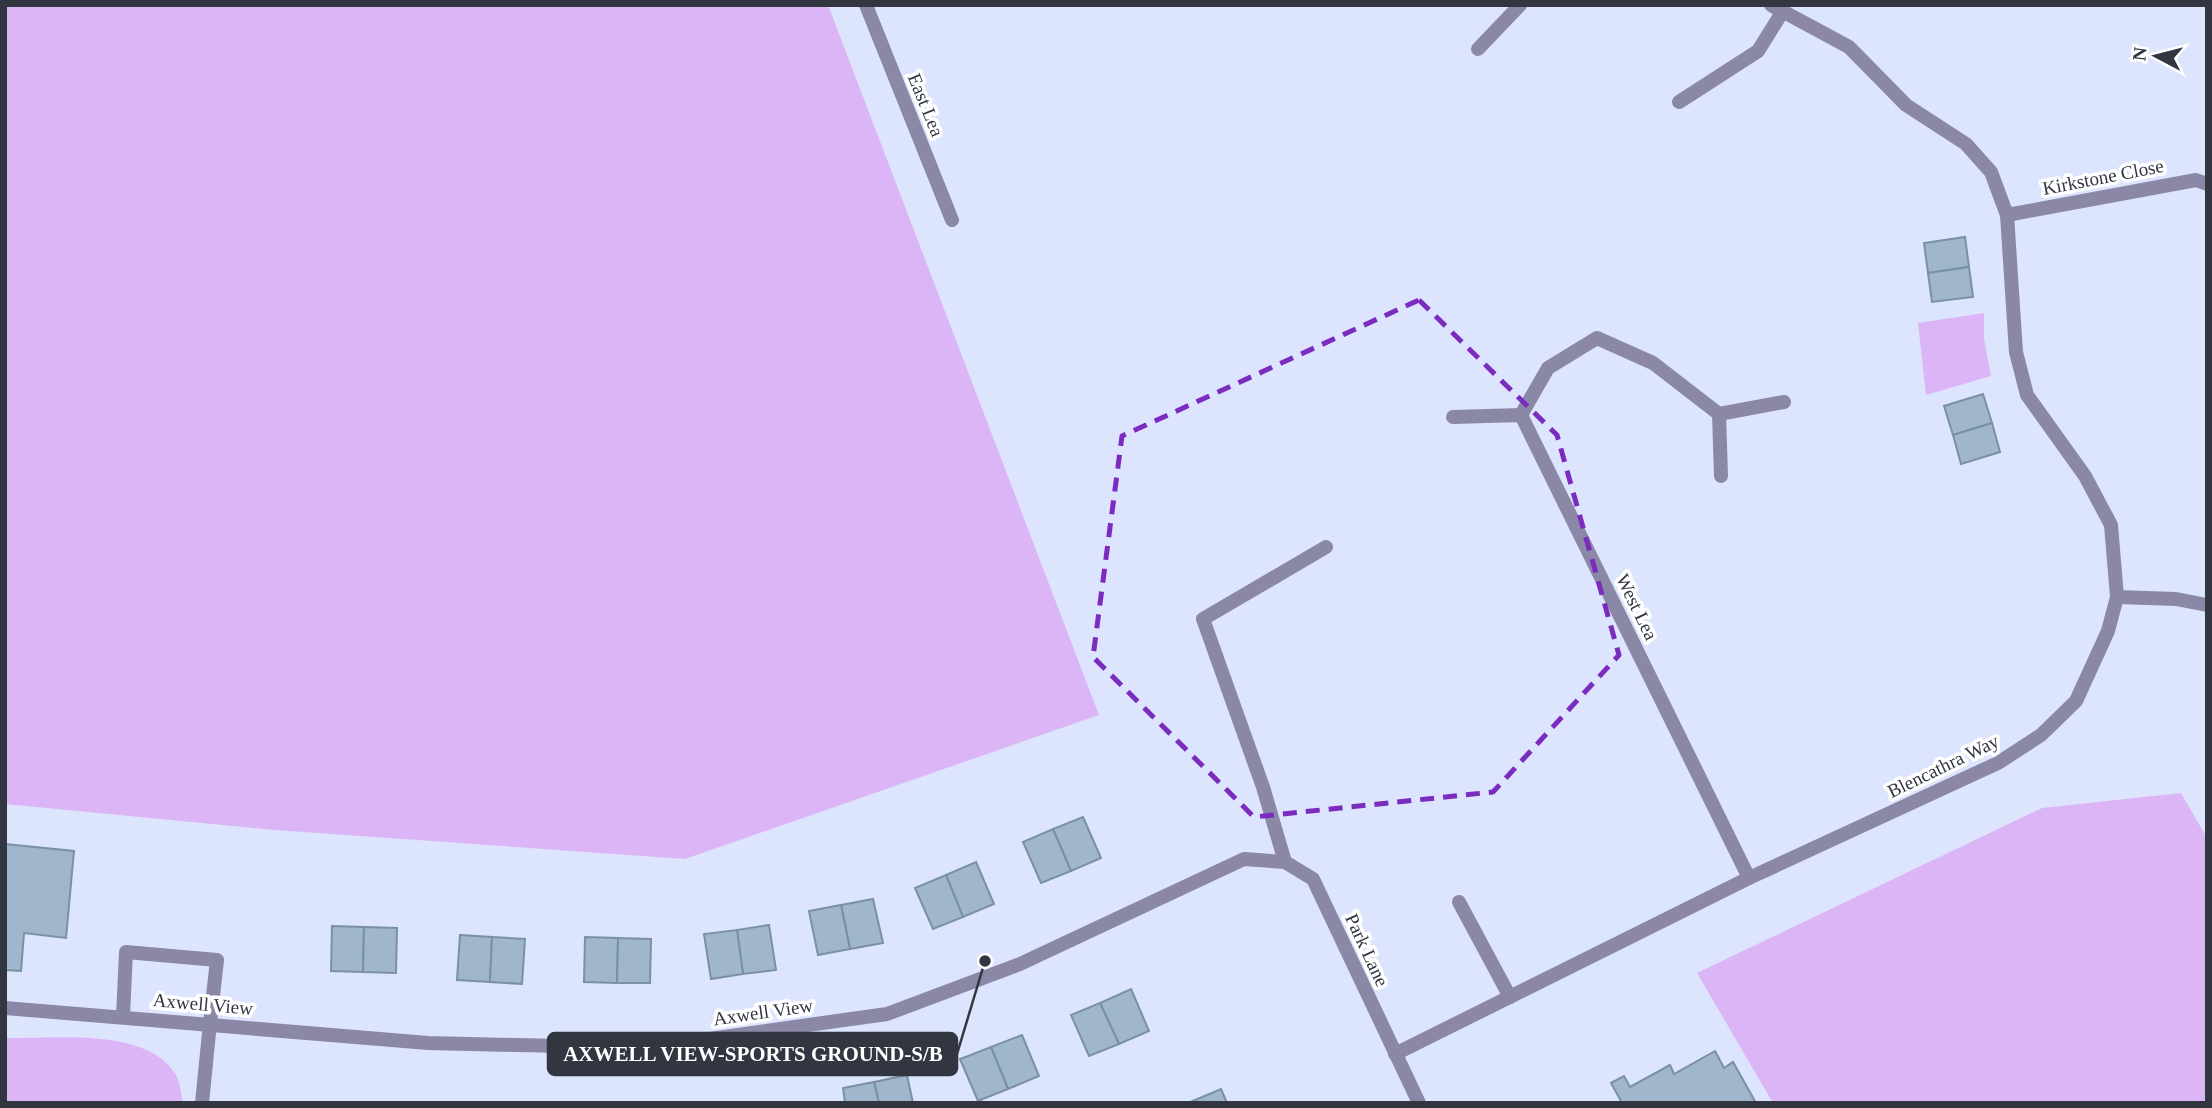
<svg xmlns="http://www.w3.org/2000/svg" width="2212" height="1108" viewBox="0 0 2212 1108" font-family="'Times New Roman',serif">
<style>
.green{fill:#dcb5f6}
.building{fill:#9fb6cd;stroke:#7990a5;stroke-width:2}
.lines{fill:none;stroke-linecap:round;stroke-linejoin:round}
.lane{stroke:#8b88a7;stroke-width:14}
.street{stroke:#8b88a7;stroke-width:14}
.marked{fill:none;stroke:#7b2cbf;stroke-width:5;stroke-dasharray:14 9;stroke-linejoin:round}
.labels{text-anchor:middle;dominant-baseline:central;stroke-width:7;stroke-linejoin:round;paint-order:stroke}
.street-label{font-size:19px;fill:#323641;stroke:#fff}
.leader{fill:none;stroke:#323641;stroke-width:2.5}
.callout-dot{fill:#323641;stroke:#fff;stroke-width:2.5}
.callout{fill:#323641;stroke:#323641;stroke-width:2.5}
.callout-label{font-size:21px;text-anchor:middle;font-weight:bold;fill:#fff}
</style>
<rect width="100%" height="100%" fill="#dce5fd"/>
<!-- green -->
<g class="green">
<polygon points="5,5 828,5 1099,715 685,859 275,830 5,804"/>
<polygon points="1984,313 1984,339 1991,376 1926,395 1918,323"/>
<polygon points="2181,793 2207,838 2207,1103 1773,1103 1697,973 2042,808"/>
<path d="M5,1038C55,1039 143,1027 174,1072C180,1079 181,1093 183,1103H5Z"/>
</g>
<!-- building -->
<g class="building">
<polygon points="1965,237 1969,267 1928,273 1924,243"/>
<polygon points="1969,267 1973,297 1932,302 1928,273"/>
<polygon points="1983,394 1992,423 1953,435 1944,406"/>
<polygon points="1992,423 2000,452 1961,464 1953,435"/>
<polygon points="1083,817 1101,858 1071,871 1053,829"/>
<polygon points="1053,829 1071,871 1041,883 1023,842"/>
<polygon points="5,844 74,851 66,938 24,933 21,971 5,970"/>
<polygon points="976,862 994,904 963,917 946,875"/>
<polygon points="946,875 963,917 933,929 915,888"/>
<polygon points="873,899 883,943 850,949 841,905"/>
<polygon points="841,905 850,949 818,955 809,911"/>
<polygon points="769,925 776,970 743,974 737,930"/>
<polygon points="332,926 364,927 363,972 331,971"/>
<polygon points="364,927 397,928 396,973 363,972"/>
<polygon points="737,930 743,974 711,979 704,934"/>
<polygon points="460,935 492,937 490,982 457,980"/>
<polygon points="492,937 525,939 522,984 490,982"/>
<polygon points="585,937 618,938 617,983 584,982"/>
<polygon points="618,938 651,939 650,983 617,983"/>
<polygon points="1131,989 1149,1031 1119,1044 1100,1003"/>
<polygon points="1100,1003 1119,1044 1089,1056 1071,1015"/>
<polygon points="1022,1035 1039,1076 1008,1089 991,1047"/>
<polygon points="991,1047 1008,1089 978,1101 960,1059"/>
<polygon points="1715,1051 1724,1068 1733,1062 1756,1103 1622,1103 1611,1083 1624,1076 1630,1087 1670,1065 1674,1074"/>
<polygon points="907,1075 913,1103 879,1103 874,1082"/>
<polygon points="874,1082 879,1103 845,1103 843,1088"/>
<polygon points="1221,1089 1227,1103 1188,1103"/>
</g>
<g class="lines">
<!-- lane -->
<g class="lane">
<polyline points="1478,49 1520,5"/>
<polyline points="1679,102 1758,51 1783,11"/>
<polyline points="1285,862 1263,787 1203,619 1326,547"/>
<polyline points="1459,902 1510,997"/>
<polyline points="123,1016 126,952 217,960 210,1023"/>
</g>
<!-- street -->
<g class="street">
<polyline points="866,5 952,220"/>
<polyline points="2007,215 2196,180 2207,184"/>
<polyline points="1521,415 1548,368 1597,338 1653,363 1719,414"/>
<polyline points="1453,417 1521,415 1749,878"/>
<polyline points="1721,476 1719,414 1784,402"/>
<polyline points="2117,597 2176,599 2207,605"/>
<polyline points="5,1008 428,1043 644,1048 887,1014 1020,964 1244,859 1285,862 1313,879 1419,1103"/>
<polyline points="1395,1054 1749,878 1998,763 2041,735 2076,701 2108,631 2117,597 2111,525 2085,476 2027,395 2016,352 2007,215 1991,172 1966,144 1906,105 1849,47 1771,5"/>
<polyline points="202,1103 210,1023"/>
</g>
</g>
<!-- marked area -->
<path class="marked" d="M1419,300L1557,435L1619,655L1493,792L1254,817L1093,657L1122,436Z"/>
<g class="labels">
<!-- street labels -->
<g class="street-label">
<text transform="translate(926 105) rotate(68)">East Lea</text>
<text transform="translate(2103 177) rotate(-11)">Kirkstone Close</text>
<text transform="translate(1637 607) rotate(64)">West Lea</text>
<text transform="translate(1943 766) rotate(-26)">Blencathra Way</text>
<text transform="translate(1367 950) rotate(65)">Park Lane</text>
<text transform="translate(203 1004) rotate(5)">Axwell View</text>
<text transform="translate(763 1012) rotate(-8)">Axwell View</text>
</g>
</g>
<!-- callouts -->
<path class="leader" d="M985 961L957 1054"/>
<circle class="callout-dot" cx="985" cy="961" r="7"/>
<rect class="callout" x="548" y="1033" width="409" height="42" rx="7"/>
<g class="callout-label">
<text x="753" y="1061">AXWELL VIEW-SPORTS GROUND-S/B</text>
</g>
<!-- border -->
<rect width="2212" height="1108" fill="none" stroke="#323641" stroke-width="14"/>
<!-- north arrow -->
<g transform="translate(2156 56) rotate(277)" stroke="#ffffff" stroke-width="5" paint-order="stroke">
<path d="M0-5L12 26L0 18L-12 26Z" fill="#323641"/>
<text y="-10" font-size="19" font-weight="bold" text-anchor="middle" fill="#323641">N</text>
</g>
</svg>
